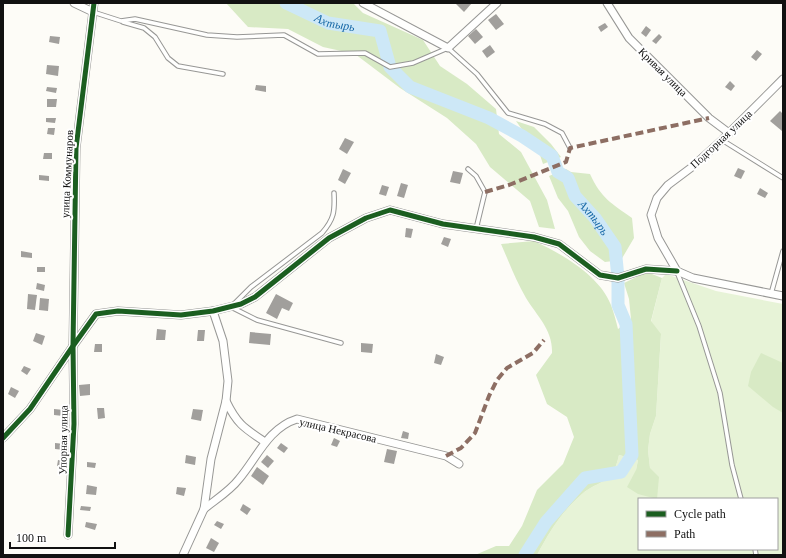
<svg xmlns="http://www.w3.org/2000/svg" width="786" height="558" viewBox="0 0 786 558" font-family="'Times New Roman',serif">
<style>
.green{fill:#e7f3d7;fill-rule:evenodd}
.forest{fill:#d8eac5}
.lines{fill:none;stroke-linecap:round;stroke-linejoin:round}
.river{stroke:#cde8f7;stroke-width:13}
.building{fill:#a19f9c}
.lane-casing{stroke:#979795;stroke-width:5.5}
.street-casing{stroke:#979795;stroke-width:9}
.lane{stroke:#fffffe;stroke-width:3.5}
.street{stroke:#fffffe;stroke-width:7}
.quiet{stroke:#8d6e63;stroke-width:4;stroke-dasharray:8 4;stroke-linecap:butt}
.cycleway-casing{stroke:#fff;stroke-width:8}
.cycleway{stroke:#1b5e20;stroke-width:5}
.labels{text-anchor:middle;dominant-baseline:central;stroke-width:4;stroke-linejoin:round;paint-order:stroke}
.street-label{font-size:11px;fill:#111;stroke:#fff}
.water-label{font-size:12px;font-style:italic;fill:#1768a6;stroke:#fff}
</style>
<rect width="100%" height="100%" fill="#fdfcf7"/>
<!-- green -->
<path class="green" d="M666,274L716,291L783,304V555H537C550,531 560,514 581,495C600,478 612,487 619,455L638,460L636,470L650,468L648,450L650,434L656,416L661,335L651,322L662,278ZM639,499H777V549H639Z"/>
<!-- forest -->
<g class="forest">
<polygon points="226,3 353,3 363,13 423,40 440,66 467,84 496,109 499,134 521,152 547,200 555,229 539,227 530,201 490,167 476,144 447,118 400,88 355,54 323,47 288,29 248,27"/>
<polygon points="516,121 534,127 551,144 561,157 543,164 540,155"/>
<path d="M566,169L571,172L590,174C601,198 611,203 632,218L634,238L621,260L605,262L590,251L579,237L568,211L558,198L549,176Z"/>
<path d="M534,241C561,253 600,276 611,305C614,313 616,321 618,329L631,319L629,299L624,283L647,272L662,278L651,321L661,334L656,416L650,434L648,450L650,468L659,477L657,499L638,494L627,487L636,470L638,460L619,455C612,487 600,478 581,495C560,514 550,531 537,555H475L496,546H509L522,526L537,490L563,464L574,437L567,417L547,404L536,375L552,353C553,330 537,316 526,298C516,281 509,262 501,244Z"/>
<polygon points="761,353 783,363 783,413 773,407 748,386 751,372"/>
</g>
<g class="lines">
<!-- river -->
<path class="river" id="s1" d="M286,3L328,23L380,31L390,67L410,87L489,118L522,136L552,156L558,172L568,178L575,196L595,218L615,247L618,278V305L626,324L632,455L621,472L585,478L546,522L525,555"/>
</g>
<!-- building -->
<g class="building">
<polygon points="455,3 472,3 464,12"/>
<polygon points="496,14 504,24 496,30 488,20"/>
<polygon points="605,23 608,27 601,32 598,27"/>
<polygon points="646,26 651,30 646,37 641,33"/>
<polygon points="476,29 483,37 475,44 468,36"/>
<polygon points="659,34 662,37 656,44 652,41"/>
<polygon points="50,36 60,37 59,44 49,42"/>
<polygon points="490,45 495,52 487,58 482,51"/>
<polygon points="757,50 762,54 756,61 751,57"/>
<polygon points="47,65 59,66 58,76 46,74"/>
<polygon points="730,81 735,86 731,91 725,87"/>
<polygon points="256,85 266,86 266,92 255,90"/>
<polygon points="47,87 57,88 56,93 46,91"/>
<polygon points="47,99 57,99 56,107 47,107"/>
<polygon points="780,111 783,114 782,131 770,121"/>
<polygon points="46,118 56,118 55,123 46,122"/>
<polygon points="48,128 55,128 54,135 47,134"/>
<polygon points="345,138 354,142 347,154 339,149"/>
<polygon points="44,153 52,153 52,159 43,159"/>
<polygon points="738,168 745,171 741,179 734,176"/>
<polygon points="343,169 351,173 345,184 338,180"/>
<polygon points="453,171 463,173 460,184 450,182"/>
<polygon points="39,175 49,176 49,181 39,180"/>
<polygon points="401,183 408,185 404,198 397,196"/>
<polygon points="382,185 389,187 386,196 379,194"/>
<polygon points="760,188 768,193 765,198 757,194"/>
<polygon points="406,228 413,229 411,238 405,237"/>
<polygon points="444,237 451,239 448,247 441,244"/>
<polygon points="21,251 32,253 32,258 21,257"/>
<rect x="37" y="267" width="8" height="5"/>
<polygon points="37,283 45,285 44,291 36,289"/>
<polygon points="28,294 37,295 35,310 27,309"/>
<polygon points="276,294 293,303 289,311 282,308 277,319 266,313"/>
<polygon points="40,298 49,299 48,311 39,310"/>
<polygon points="157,329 166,330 165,340 156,340"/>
<polygon points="198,330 205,330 204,341 197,341"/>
<polygon points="250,332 271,334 270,345 249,343"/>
<polygon points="36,333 45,336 42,345 33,341"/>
<polygon points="361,343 373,344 372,353 361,352"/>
<polygon points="95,344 102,344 102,352 94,352"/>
<polygon points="436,354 444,357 441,365 434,363"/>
<polygon points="24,366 31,369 27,375 21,371"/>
<polygon points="90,384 90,395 80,396 79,385"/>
<polygon points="11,387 19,391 15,398 8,394"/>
<polygon points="97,408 104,408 105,418 98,419"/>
<polygon points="54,409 64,410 63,416 54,415"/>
<polygon points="193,409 203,410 201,421 191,419"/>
<polygon points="403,431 409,433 408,439 401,438"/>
<polygon points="334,438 340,441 337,447 331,445"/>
<polygon points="55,443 65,444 64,450 55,449"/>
<polygon points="281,443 288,448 284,453 277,448"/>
<polygon points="387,449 397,451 394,464 384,462"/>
<polygon points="186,455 196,457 195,465 185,463"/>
<polygon points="267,455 274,461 268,468 261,462"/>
<polygon points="58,460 65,461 65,467 57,466"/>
<polygon points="87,462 96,463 95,468 87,467"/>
<polygon points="257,467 269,476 263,485 251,476"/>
<polygon points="87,485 97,487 96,495 86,494"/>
<polygon points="177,487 186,488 184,496 176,494"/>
<polygon points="243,504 251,509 247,515 240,510"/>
<polygon points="81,506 91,507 90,511 80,510"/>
<polygon points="217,521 224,524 221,529 214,525"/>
<polygon points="86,522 97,524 95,530 85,527"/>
<polygon points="211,538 219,543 214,552 206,548"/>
</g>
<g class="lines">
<defs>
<g id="lane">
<polyline points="93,12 121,21 135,19 207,35 237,37 284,35 318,54 365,53 390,67 413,63 448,48 477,74 508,113 545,124 562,133 570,148"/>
<polyline points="123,22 144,28 155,37 168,58 178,66 223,74"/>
<polyline points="722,140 783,178"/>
<polyline points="468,169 476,176 485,192 476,229"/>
<path d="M334,193C335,212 334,219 322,233L251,287L231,307L257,320L341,343"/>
<polyline points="677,272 699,326 720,393 732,465 741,499"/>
<polyline points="771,294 783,251"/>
<polyline points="755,549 756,555"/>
</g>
<g id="street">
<polyline points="74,3 93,12"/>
<polyline points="363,3 448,48 497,3"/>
<polyline points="607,3 629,38 709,118 729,133"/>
<polyline points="783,79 722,140 692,167 668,185 657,198 651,215 658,238 677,271 693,278 783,296"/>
<path d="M226,401C237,424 244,428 265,442"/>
<polyline points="3,438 30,409 73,346 76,148 94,3"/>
<path d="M204,509C215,500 230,491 239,479C257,458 268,428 297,419L446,456L459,464"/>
<polyline points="68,535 74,424 73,346 96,314 118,311 181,315 213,311 241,304 255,297 329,238 366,218 390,210 443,224 534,237 559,244 600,275 618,278 646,269 677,271"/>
<polyline points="183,555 204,509 211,459 226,401 228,381 223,341 213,311"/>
</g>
</defs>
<!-- lane casing -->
<use href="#lane" class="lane-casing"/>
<!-- street casing -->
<use href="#street" class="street-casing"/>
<!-- lane -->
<use href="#lane" class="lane"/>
<!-- street -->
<use href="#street" class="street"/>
<!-- quiet -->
<g class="quiet">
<polyline points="485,192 509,185 566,162 570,148 709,118"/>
<polyline points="446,456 461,448 475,433 489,396 497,380 507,368 533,353 544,340"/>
</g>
<defs>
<g id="cycleway">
<polyline points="3,438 30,409 73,346 76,148 94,3"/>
<polyline points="68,535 74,424 73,346 96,314 118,311 181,315 213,311 241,304 255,297 329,238 366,218 390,210 443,224 534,237 559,244 600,275 618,278 646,269 677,271"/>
</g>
</defs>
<!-- cycleway casing -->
<use href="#cycleway" class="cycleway-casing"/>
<!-- cycleway -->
<use href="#cycleway" class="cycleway"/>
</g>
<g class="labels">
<!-- street labels -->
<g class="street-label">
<text transform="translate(663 72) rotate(45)">Кривая улица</text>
<text transform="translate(721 139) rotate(-43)">Подгорная улица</text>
<text transform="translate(67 174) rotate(-87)">улица Коммунаров</text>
<text transform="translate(338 430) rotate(13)">улица Некрасова</text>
<text transform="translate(63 440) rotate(-89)">Упорная улица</text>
</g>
<!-- water labels -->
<g class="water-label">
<text stroke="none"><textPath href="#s1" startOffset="53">Ахтырь</textPath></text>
<text stroke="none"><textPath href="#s1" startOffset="400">Ахтырь</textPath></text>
</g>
</g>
<!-- border -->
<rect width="786" height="558" fill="none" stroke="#111111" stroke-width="8"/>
<!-- legend -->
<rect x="638" y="498" width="140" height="52" fill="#ffffff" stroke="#a0a0a0"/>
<rect x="646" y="511" width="20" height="6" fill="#1b5e20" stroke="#a0a0a0"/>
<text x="674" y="518" font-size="12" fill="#111111">Cycle path</text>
<rect x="646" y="531" width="20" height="6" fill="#8d6e63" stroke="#a0a0a0"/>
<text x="674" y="538" font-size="12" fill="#111111">Path</text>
<!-- scale -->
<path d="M10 542v6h105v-6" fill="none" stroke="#111111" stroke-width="2"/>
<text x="16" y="542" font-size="12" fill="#111111" stroke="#ffffff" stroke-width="3" paint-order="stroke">100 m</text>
</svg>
